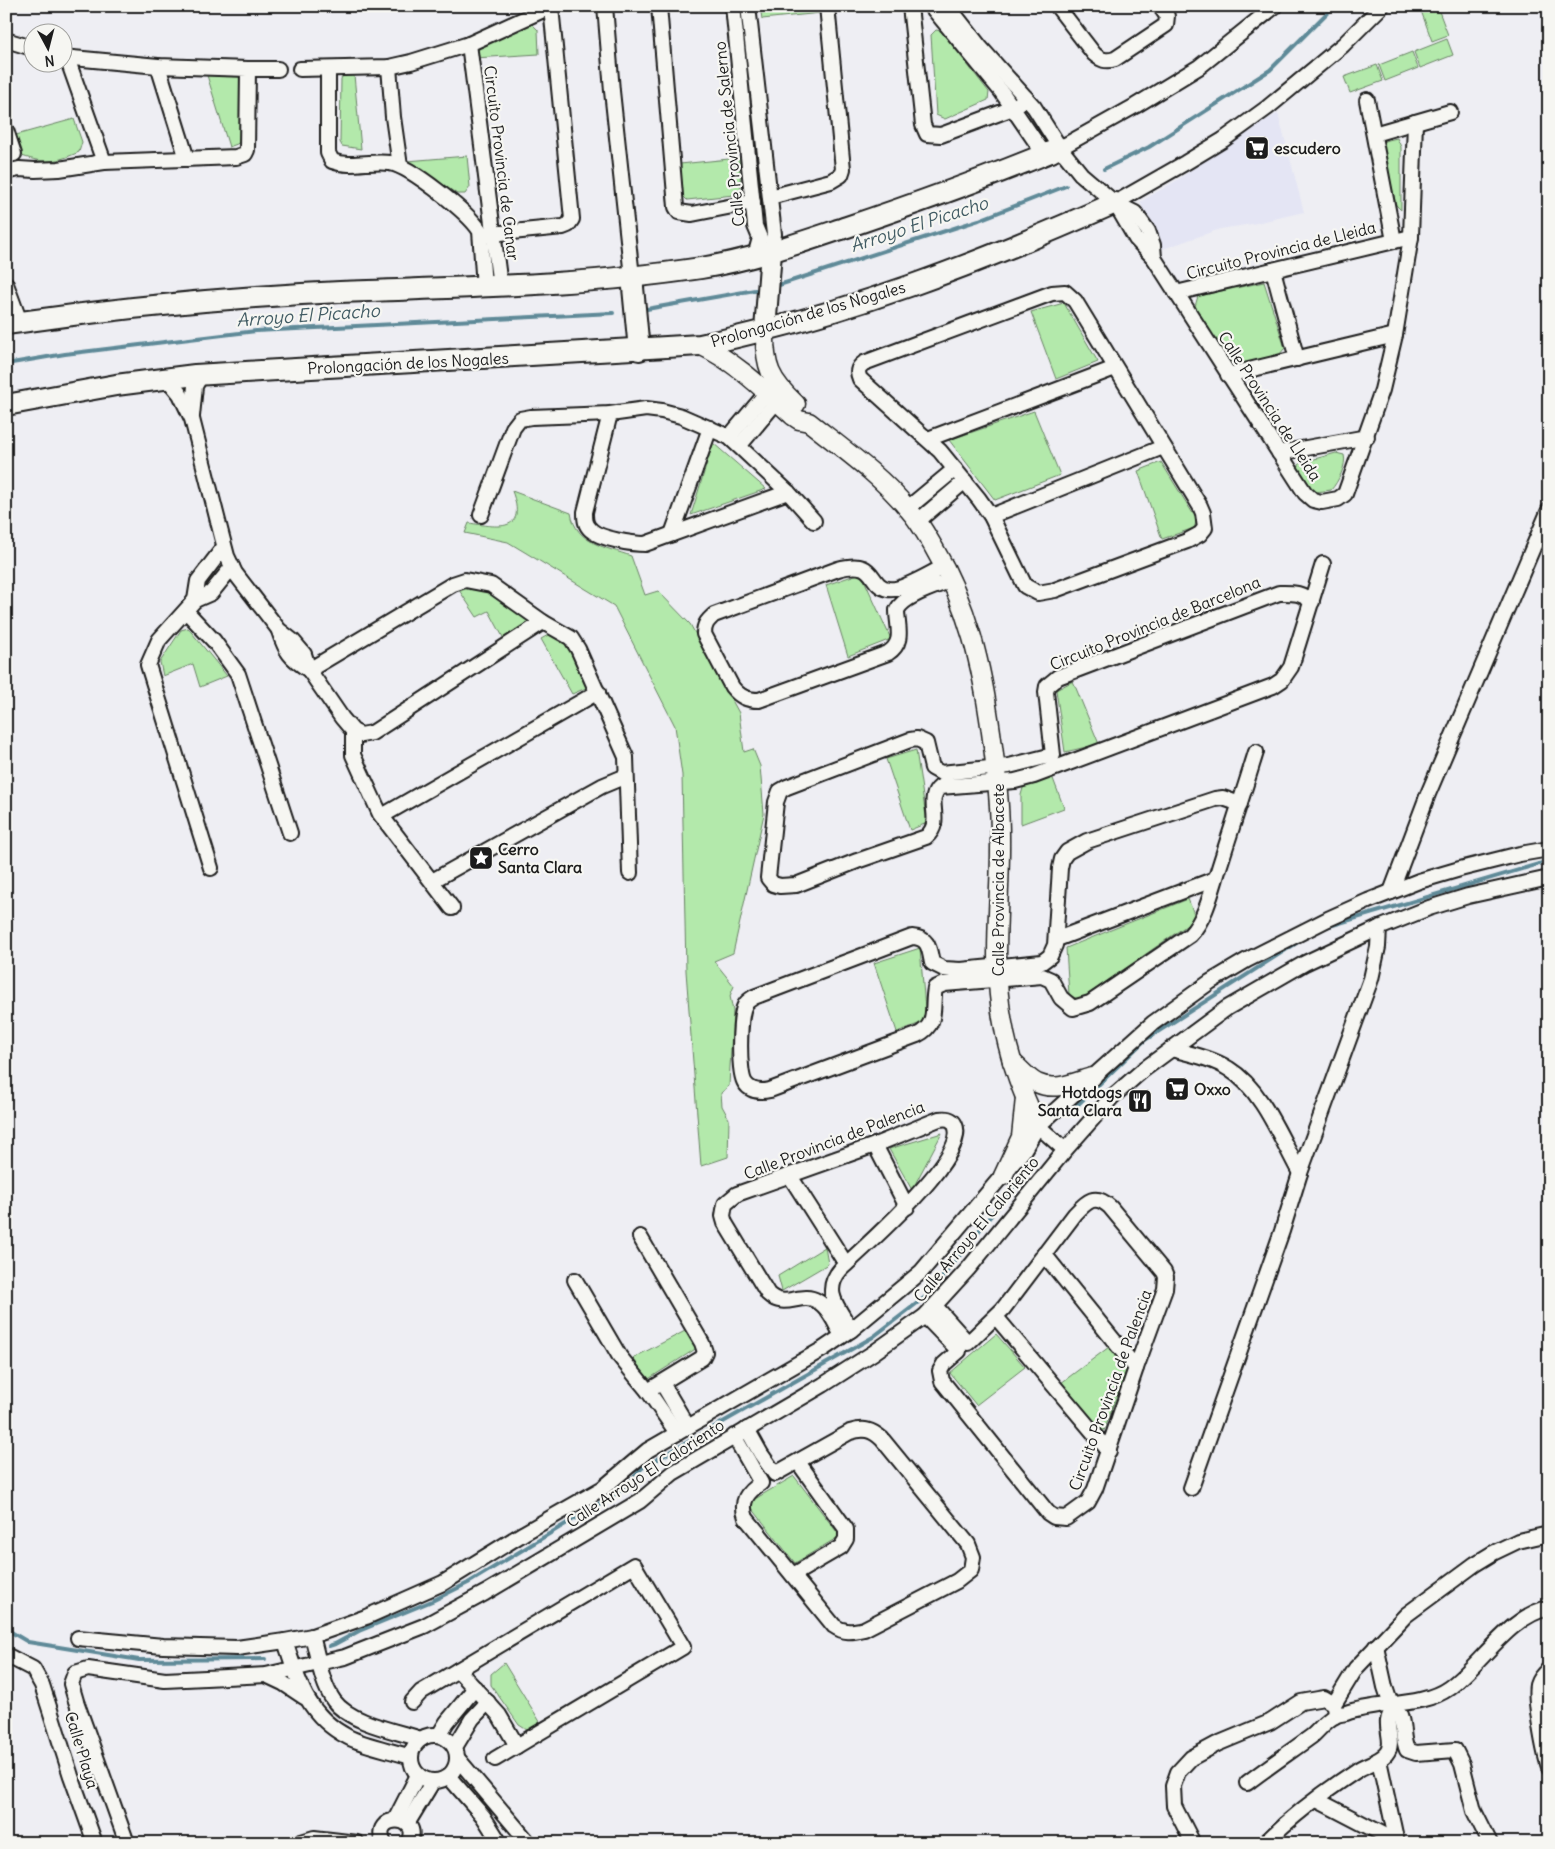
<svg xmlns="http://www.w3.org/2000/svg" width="1555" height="1849" viewBox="0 0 1555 1849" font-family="Delius,sans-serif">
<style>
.built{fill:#e4e5f4}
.green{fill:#b3e9ab;stroke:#688264}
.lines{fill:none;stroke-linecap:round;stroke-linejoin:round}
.stream{stroke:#5e8a98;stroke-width:4}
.minor-casing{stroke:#1c1c1c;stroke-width:18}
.tertiary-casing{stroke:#1c1c1c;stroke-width:21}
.secondary-casing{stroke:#1c1c1c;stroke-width:24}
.minor{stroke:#f6f6f2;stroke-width:14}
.tertiary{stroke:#f6f6f2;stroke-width:18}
.secondary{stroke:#f6f6f2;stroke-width:20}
.labels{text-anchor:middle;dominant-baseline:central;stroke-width:4.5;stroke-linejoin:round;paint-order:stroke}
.street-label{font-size:16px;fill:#1c1c1c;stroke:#f6f6f2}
.poi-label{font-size:16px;font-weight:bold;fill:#1c1c1c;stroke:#f6f6f2;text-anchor:start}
.water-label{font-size:18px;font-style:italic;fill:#425c64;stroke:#f6f6f2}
</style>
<rect width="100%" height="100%" fill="#eeeef3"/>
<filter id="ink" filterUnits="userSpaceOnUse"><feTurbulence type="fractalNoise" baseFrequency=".02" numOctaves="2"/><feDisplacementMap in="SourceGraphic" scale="10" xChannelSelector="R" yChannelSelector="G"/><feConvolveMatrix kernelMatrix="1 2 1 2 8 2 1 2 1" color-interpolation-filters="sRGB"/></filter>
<g filter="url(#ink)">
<!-- built -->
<polygon class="built" points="1278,113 1304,212 1252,224 1220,229 1163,249 1153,231 1140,202 1179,179 1230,142"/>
<!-- green -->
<g class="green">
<polygon points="760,6 820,6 821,13 762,19"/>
<polygon points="1425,6 1437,6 1448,35 1432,41 1420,8"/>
<polygon points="531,23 538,30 539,54 475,58 476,50 480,46"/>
<polygon points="936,30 941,31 989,92 988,100 945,119 936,115 931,35"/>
<polygon points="1447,39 1453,55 1420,68 1414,52"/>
<polygon points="1412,52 1418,68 1385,81 1379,65"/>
<polygon points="1377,65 1383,81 1350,93 1344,77"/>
<polygon points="206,72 237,73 241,77 241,140 237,144 229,147"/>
<polygon points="343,75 354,75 361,149 342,146 340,142 341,79"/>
<path d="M74,119L82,142L79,152C57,162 45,164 22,156L16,135Z"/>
<polygon points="1397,138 1401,147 1401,210 1396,205 1383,149 1384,141"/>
<polygon points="467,156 470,187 465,194 457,194 407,161"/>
<polygon points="739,158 741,191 734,195 687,200 681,194 680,164"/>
<polygon points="1264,282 1285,348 1278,356 1234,368 1226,364 1194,310 1198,296"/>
<polygon points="1064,303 1098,362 1056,379 1031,312"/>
<polygon points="1034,411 1060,475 995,500 949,440"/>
<polygon points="713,443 766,489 691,515"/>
<path d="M1336,453L1344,455C1347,465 1338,482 1331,490C1306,494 1310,491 1297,470L1300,463Z"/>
<polygon points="1161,462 1197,520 1194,528 1162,539 1138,471"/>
<path d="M512,491L571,513C576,544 606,547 631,556L645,595L658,591L690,624L739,713L744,752L753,749L760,766L764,814L733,953L714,961L734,986L730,996L733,1011L729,1086L721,1093L722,1106L729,1119L728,1157L701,1166L686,971L682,775L675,726L614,606L508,542L465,533L469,523C497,527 528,534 512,491Z"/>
<polygon points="861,573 891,639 848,656 826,585"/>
<polygon points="465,587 490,592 528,617 528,625 504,639 489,611 477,617 459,590"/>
<polygon points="188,628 227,676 200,687 193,664 163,676 160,662 181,630"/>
<polygon points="550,634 570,643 589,684 586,688 572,694 541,639"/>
<polygon points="1073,681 1099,744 1065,752 1056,690"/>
<polygon points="916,750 927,823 910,830 886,759"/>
<polygon points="1052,776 1064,808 1021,824 1021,795 1023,788"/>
<polygon points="1188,899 1196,919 1080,1000 1069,995 1066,948"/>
<polygon points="920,948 926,1021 897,1032 874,963"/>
<polygon points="942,1133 912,1190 889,1149"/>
<polygon points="825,1247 828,1264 782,1291 778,1276"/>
<polygon points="687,1330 697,1348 647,1380 633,1358"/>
<polygon points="996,1334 1025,1367 976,1405 950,1373"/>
<polygon points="1109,1347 1127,1368 1102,1436 1061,1383"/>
<polygon points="794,1476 840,1536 795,1563 748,1503"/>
<polygon points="504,1663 542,1725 527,1730 519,1725 491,1685 491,1674"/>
</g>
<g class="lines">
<!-- stream -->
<g class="stream">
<polyline points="1104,169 1149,147 1270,70 1334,6"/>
<polyline points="779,285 979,220 1066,186"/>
<polyline points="641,310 755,290"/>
<polyline points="6,364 65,354 256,331 613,313"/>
<polyline points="1326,927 1549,861"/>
<polyline points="1068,1114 1145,1040 1298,942"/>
<polyline points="6,1629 28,1642 139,1660 265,1659"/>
<polyline points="329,1646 335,1644 359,1631 432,1601 468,1583 625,1488 642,1468 873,1337 929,1294 1034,1161"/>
</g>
<defs>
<g id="minor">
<polyline points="605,6 612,91 632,277"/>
<polyline points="659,6 676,207 679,212 692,214 753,202"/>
<polyline points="733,6 755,226 760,238 755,256"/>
<polyline points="748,6 774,234 771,252"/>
<polyline points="910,6 923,125 927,134 941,135 1013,108 1026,98"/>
<polyline points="931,6 1001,91 1044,154 1052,155"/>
<polyline points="948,6 981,48 1034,107 1060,148 1081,174 1115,203 1135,213 1148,231 1153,245 1154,258"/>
<path d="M1057,6L1094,54C1101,60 1106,62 1115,59L1166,25L1167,16L1160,6"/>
<polyline points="6,40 32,48"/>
<polyline points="469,44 500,286"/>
<polyline points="67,58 104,162"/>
<polyline points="158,66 187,159"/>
<polyline points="389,67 393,117 400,166"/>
<polyline points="248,69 278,69"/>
<polyline points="300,69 389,67 411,62 469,44 552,6"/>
<path d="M328,69V153L332,161C351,168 371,160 390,163C410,166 469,213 480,231L484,287"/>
<polyline points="1367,100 1394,241"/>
<polyline points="6,130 14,154 6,156"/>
<polyline points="1374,134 1450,112"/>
<polyline points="1060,148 1135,106 1199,67 1275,6"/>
<polyline points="6,172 19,169 35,170 59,169 104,162 236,157 245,154 247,150 248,69 158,66 62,57"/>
<polyline points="770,197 831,181 841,175 843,169 827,6"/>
<polyline points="1115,203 1136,239 1154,258 1305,493 1313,500 1322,502 1338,499 1345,494 1382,390 1395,335 1411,237 1415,122"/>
<polyline points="1115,203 1185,163 1223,140 1267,108 1343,45 1382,6"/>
<polyline points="481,235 563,227 568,225 572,219 551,7"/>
<polyline points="1273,270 1297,359"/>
<polyline points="6,284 20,322"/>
<path d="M1065,292L1075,301L1200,506L1203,513L1205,528L1200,534L1187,541L1055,590L1038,593L1025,586L991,516L979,499L940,451L860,379C857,372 857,368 864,363L1052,293Z"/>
<polyline points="1176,293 1411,237"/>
<polyline points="1228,375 1395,335"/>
<polyline points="166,377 180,394 192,419 222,537 227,556 235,573 279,630 293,641 304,654 309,670 342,718 353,731 361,735 372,733 543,622"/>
<path d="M610,414L585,512C585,519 585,525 591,530C600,539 633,544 645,544L788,492"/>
<polyline points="192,416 195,386 202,374"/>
<polyline points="729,437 773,385"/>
<polyline points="928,439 1115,368"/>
<polyline points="740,445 782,395"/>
<polyline points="1279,453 1367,437"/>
<polyline points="908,508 955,469"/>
<polyline points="481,515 513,428 520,419 531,417 610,414 646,409 662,411 681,416 729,437 788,492 814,521"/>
<polyline points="991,516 1163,447"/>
<polyline points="918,521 965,481"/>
<polyline points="672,534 710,428"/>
<path d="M945,566C932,572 901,592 888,589C867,585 878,558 838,569L714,615C707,621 704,625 704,634L732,687C740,697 747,700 759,700L888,653C905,642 897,627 897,610C904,595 937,586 952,580"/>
<polyline points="195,600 198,581 224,547"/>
<path d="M1312,602C1301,592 1293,593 1279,593L1058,677L1047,686L1046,692L1053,755L1009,766L941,773L932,768L926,743L917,739L910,740L787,787L780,791L776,802L768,878L773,884L780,886L796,885L857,861L926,837C945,821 924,800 940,787L1015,781L1034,776L1273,686L1282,680L1291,667L1323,564"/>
<polyline points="186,611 214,641 238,674 290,833"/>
<path d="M279,631C286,652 290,658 309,670"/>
<polyline points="309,670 453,584 465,580 491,585 543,622 571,638 578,649 626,757 630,873"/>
<polyline points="353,731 353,755 380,814 452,908"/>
<path d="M1240,804L1223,798L1215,799L1087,841L1067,852L1062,859L1060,868L1055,945L1050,956L1042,962L961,970L944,969L932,963C929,948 929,938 912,937L754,997C751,999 747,1001 745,1005C739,1016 738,1073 745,1083C751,1092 761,1092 770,1090L917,1035C939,1024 931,1008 935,988L944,984L1042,976L1051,980L1061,998L1073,1008L1090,1003L1190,935C1206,918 1212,890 1219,868C1231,830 1244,791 1256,752"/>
<polyline points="382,816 598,692"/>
<polyline points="211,868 148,665 159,640 195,600 211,593 232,567"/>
<polyline points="432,881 602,786 626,776"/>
<polyline points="1391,892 1428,794 1549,510"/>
<polyline points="1057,939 1215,879"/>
<path d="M1171,1049C1190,1054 1212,1058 1229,1069C1262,1089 1281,1139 1300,1173"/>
<polyline points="1038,1126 1065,1150"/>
<polyline points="875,1145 907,1207"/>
<polyline points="790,1176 846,1264"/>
<polyline points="640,1237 702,1343 705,1352 702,1358 648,1391"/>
<polyline points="1044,1254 1136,1368"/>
<polyline points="575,1280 620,1357 648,1391 677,1433"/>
<path d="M925,1316L959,1351L944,1364L940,1371L942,1381L1048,1513L1054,1517L1066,1518L1088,1502L1095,1489L1136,1368L1165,1289L1166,1277L1164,1272L1110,1207C1095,1193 1087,1201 1075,1214L1003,1309L968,1343L935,1306"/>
<polyline points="996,1317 1109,1451"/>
<path d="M842,1336C836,1325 829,1307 817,1301C801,1291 785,1310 768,1294L725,1223L723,1216L725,1204L737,1194L875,1145L939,1119C946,1118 952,1118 955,1125C970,1156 863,1248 841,1269C821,1292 839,1308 851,1330"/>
<polyline points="662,1383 688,1427"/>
<path d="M734,1436L761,1483C747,1492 740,1501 746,1518L834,1626C844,1633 852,1632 864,1629L957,1581L971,1570L973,1557L968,1544L882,1439C871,1429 864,1428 850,1432L775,1474L761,1454L747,1429"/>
<polyline points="1191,1488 1282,1231 1300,1173 1371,979 1378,947 1379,928"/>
<polyline points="793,1575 841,1547 846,1539 846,1529 798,1462"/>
<path d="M312,1636C318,1656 321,1683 334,1701C350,1723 396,1731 421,1739"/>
<polyline points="78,1638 163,1646 237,1648 285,1641 312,1636 366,1617 443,1583 524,1533 603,1488 648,1450 823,1349 851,1330 921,1272 1023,1151 1038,1126 1153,1023 1210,982 1247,960 1328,919 1368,901 1419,881 1460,869 1520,854 1549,849"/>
<path d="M285,1641C298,1681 307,1716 348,1737C363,1745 393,1751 411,1757"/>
<path d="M1376,1646L1385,1687L1393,1711L1400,1715C1404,1726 1402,1739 1407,1750L1416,1753L1455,1750L1462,1764L1474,1811L1490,1843"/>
<polyline points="6,1655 33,1669 42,1685 71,1776 95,1843"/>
<path d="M1549,1669C1544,1673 1539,1678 1537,1685C1534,1698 1544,1753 1549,1767"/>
<polyline points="458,1670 499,1715 517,1746"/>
<polyline points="266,1675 283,1683 304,1697"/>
<polyline points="412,1702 421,1692 634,1565 683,1647 495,1759"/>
<polyline points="1335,1716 1334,1704 1356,1668 1406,1615 1475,1564 1493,1553 1518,1541 1549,1534"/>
<circle cx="434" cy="1758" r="23"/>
<polyline points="439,1735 447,1722 475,1688"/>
<polyline points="455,1747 472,1719 488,1702"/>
<polyline points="458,1759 529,1843"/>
<polyline points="1379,1760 1397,1843"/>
<polyline points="449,1777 483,1816 500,1843"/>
<path d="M1247,1783C1268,1767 1290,1752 1312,1736C1319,1730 1326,1720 1335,1716C1338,1714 1342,1714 1346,1713C1378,1701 1421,1708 1449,1688C1480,1666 1510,1615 1549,1608"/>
<polyline points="1317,1800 1396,1841"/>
<polyline points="395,1820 418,1775"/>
<polyline points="407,1824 433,1781"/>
<polyline points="127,1843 76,1701 71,1684 75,1673 88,1669 165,1680 266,1675 345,1657 424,1626 485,1593 640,1501 673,1473 823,1385 873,1353 925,1316 968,1269 1065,1150 1112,1097 1143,1070 1227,1008 1305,963 1379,928 1429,908 1468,896 1549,878"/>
<polyline points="298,1843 314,1838 357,1843"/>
<path d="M384,1843C369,1813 424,1813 409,1843"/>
<polyline points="1193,1843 1174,1806 1173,1786 1178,1772 1191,1758 1217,1744 1270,1722 1301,1702 1324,1698 1334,1704"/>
<path d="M1265,1843C1292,1816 1324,1792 1356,1771C1365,1764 1378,1763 1386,1754C1397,1741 1380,1723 1393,1711"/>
</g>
<g id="tertiary">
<path d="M765,330C764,366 770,380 796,404"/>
<path d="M700,345C736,362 764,390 793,416L799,420L809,422C843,449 880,475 908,509C919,521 926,534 934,548C968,605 982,667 991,732C996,767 1000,802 1000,837C1001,898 991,962 1003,1023C1009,1059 1022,1093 1038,1126"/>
<path d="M1012,1062C1020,1068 1028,1079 1037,1083C1055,1092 1075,1082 1092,1077"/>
<polyline points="1003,1176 1021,1137 1025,1098"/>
</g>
<g id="secondary">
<polyline points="632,277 639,350"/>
<path d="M6,324C117,308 228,297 340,292C460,287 582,286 701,268C751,260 799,243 847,227C918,203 990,177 1060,148"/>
<polyline points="765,330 771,252"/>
<path d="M6,405L116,385L195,375L700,345C844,316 982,262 1115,203"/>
</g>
</defs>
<!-- minor casing -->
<use href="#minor" class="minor-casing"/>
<!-- tertiary casing -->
<use href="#tertiary" class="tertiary-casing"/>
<!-- secondary casing -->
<use href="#secondary" class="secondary-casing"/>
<!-- minor -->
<use href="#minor" class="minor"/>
<!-- tertiary -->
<use href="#tertiary" class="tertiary"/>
<!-- secondary -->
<use href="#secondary" class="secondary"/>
</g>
</g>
<!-- icons -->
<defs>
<symbol id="supermarket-square" viewBox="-11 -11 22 22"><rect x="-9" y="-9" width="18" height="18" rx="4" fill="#1c1c1c" stroke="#f6f6f2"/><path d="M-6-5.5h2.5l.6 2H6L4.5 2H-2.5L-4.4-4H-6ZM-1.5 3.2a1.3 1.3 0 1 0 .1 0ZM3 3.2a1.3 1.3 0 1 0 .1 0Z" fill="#fff"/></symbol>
<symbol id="sight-square" viewBox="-11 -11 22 22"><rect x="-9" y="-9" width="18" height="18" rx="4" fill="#1c1c1c" stroke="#f6f6f2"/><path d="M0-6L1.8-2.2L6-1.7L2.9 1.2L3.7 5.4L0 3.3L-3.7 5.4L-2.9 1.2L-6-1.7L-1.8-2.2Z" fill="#fff"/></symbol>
<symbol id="restaurant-square" viewBox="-11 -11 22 22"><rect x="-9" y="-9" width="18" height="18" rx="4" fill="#1c1c1c" stroke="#f6f6f2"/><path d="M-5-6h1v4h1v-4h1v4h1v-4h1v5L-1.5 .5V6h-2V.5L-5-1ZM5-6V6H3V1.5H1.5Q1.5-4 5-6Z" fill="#fff"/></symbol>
</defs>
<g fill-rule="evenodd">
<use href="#supermarket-square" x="1243" y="134" width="28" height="28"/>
<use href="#sight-square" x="467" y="844" width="28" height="28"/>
<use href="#supermarket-square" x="1163" y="1075" width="28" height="28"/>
<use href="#restaurant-square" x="1126" y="1087" width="28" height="28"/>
</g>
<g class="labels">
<!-- street labels -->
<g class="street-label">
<text transform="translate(729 134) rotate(-96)">Calle Provincia de Salerno</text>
<text transform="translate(502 163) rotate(83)">Circuito Provincia de Canar</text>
<text transform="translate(1281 250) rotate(-14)">Circuito Provincia de Lleida</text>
<text transform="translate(808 314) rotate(-16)">Prolongación de los Nogales</text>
<text transform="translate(408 363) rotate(-3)">Prolongación de los Nogales</text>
<text transform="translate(1270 406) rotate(57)">Calle Provincia de Lleida</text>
<text transform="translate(1155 623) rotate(-22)">Circuito Provincia de Barcelona</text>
<text transform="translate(998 880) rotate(-90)">Calle Provincia de Albacete</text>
<text transform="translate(834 1140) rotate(-21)">Calle Provincia de Palencia</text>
<text transform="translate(976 1229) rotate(-50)">Calle Arroyo El Caloriento</text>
<text transform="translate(1110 1390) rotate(-70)">Circuito Provincia de Palencia</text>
<text transform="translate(645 1473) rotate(-33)">Calle Arroyo El Caloriento</text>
<text transform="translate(82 1750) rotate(73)">Calle Playa</text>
</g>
<!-- poi labels -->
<g class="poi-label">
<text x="1274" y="148">escudero</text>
<text x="498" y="849">Cerro<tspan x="498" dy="18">Santa Clara</tspan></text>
<text x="1194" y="1089">Oxxo</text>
<text x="1122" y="1092" text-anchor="end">Hotdogs<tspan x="1122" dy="18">Santa Clara</tspan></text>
</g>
<!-- water labels -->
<g class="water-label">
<text transform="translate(919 224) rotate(-18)">Arroyo El Picacho</text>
<text transform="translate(308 315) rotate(-4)">Arroyo El Picacho</text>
</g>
</g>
<!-- margin -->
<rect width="1555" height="1849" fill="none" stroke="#f6f6f2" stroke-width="25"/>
<rect x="12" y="12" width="1530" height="1824" fill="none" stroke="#1c1c1c" stroke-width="2" filter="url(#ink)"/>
<!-- north arrow -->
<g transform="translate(48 48) rotate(173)"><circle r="24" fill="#f6f6f2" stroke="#9f9f9c"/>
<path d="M0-4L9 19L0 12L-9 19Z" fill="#1c1c1c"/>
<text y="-8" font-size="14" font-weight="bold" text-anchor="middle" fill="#1c1c1c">N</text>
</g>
</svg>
